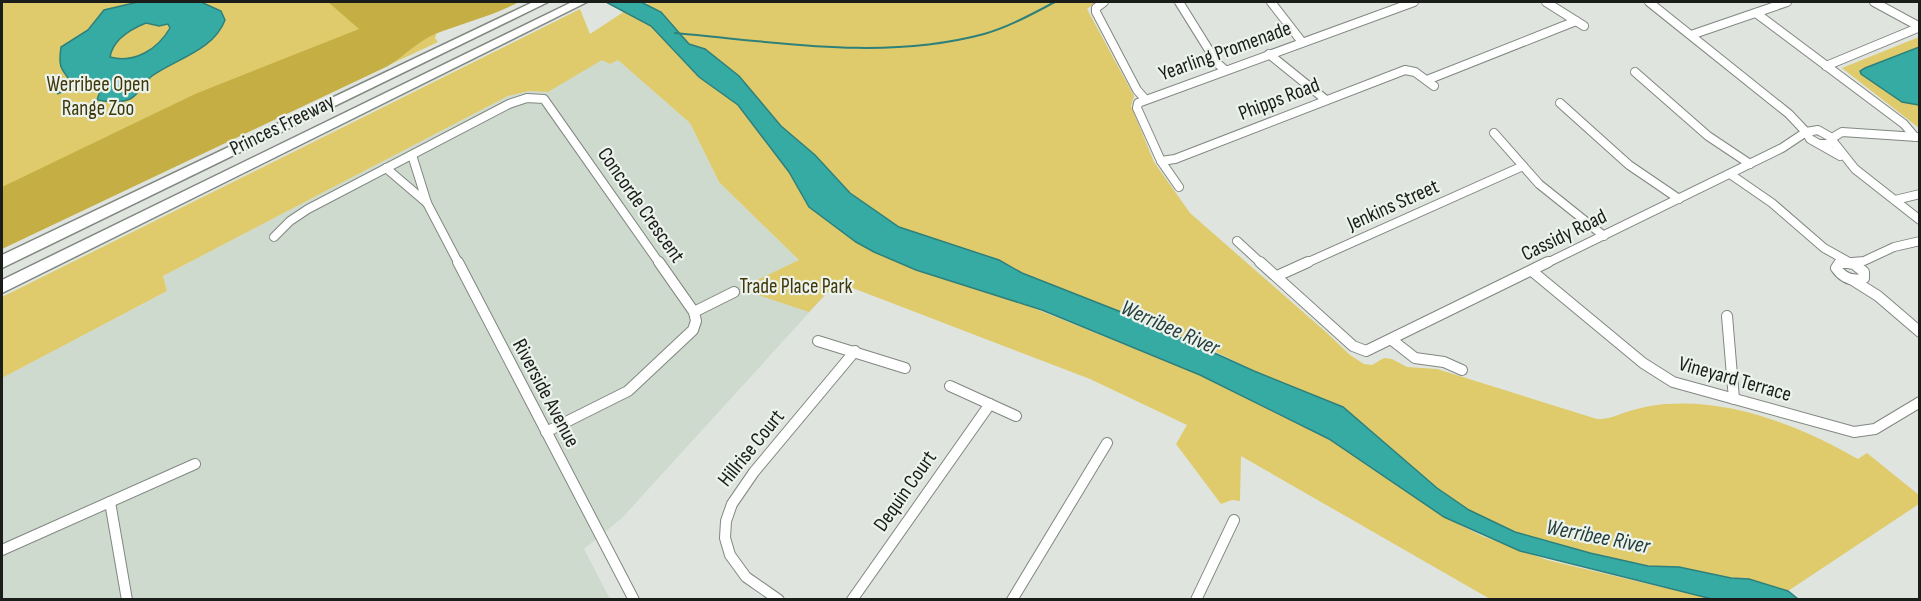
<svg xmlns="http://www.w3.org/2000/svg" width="1921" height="601" viewBox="0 0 1921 601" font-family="'Sofia Sans Condensed',sans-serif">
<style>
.built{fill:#cedace}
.green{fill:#dfcb6b}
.forest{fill:#c5af45}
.water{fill:#36aba4;stroke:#2e807b;stroke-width:1.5;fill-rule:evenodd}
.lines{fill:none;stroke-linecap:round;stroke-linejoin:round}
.stream{stroke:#2e807b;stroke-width:2}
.street-far1-casing{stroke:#818781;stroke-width:10}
.street-casing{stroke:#818781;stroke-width:12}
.highway-casing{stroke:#818781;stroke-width:3}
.street-far1{stroke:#fff;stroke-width:8}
.street{stroke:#fff;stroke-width:10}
.highway{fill:#fff;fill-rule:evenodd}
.labels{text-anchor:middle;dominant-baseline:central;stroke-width:4.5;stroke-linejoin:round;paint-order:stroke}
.street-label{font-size:21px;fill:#1b1d1b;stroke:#ecf2ec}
.park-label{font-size:21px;fill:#40380a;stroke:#ecf2ec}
.water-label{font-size:22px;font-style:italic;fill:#253e3c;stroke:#ecf2ec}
</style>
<rect width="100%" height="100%" fill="#dfe5de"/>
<!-- built -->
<polygon class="built" points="602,59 610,64 618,60 690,123 719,182 804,265 837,282 622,518 584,549 610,599 2,600 2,378 167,291 163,276 508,96 529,91 548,92"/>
<!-- green -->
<g class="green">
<polygon points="2,2 490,2 437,32 435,38 438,42 2,247"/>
<path d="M650,2H1096L1087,9L1134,96L1131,106L1154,162L1190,213L1327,333L1350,355L1364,364L1372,365L1384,358L1392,359L1407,367L1437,369L1597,419C1610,420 1621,413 1633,410C1643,407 1654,405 1665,404C1733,399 1800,426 1858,459L1867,453L1919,495V504L1788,591L1749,579L1731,578L1679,567L1648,566L1590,553L1515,532L1469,510L1437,488L1364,424L1218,353L1144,321L1022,273L999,260L899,227L850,193L815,155L781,126L739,76L705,49L689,44L661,12L644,5Z"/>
<polygon points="580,9 590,34 625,11 651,26 699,77 738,105 789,172 809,207 856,242 916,270 1011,299 1200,375 1329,439 1444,517 1482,536 1547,560 1712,599 1490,599 1241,456 1240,501 1232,500 1221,504 1176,444 1187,425 1090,379 837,282 809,312 758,295 749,284 799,260 719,182 690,123 618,60 610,64 602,60 548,92 529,91 508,96 163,276 167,291 2,378 2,297"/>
<polygon points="1919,37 1919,128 1842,68"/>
</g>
<!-- forest -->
<path class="forest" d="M328,2H519C492,16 463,23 435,34C417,42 404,56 388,66L2,249V187L195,94L359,29Z"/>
<!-- water -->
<g class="water">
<path d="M138,2H201L221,11L225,20C214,50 176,59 152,76C144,82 140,94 130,99C120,103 107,102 97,100L100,91L78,85L57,94L73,84C61,69 58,68 61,47L88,30L104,10ZM146,23L159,26L168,24L170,28C158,49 134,64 110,57C113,39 131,29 146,23Z"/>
<polygon points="606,2 641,2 661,12 689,44 705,49 739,76 781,126 815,155 850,193 899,227 999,260 1022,273 1144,321 1254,371 1343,407 1437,488 1469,510 1515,532 1590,553 1648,566 1679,567 1731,578 1749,579 1788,591 1798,599 1712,599 1520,551 1444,517 1329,439 1200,375 1042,310 916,270 874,252 856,242 809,207 789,172 738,105 699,77 651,26"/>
<polygon points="1919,47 1919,105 1902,102 1861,74 1860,71 1865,68"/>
</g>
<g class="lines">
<!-- stream -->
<path class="stream" d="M675,33C776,42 884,61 984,34C1009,27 1032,14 1055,2"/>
<defs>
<g id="street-far1">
<polyline points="1104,2 1096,8 1096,12 1137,90 1145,99"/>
<polyline points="1179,2 1217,63 1225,70"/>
<polyline points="1271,2 1302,42"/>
<polyline points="1546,2 1584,26"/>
<polyline points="1649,2 1789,114 1806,132"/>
<polyline points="1874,2 1920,27"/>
<polyline points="1756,13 1904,124 1915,137"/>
<polyline points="1691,35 1787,2"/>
<polyline points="1269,54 1326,100"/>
<polyline points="1826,66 1920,27"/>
<polyline points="1635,72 1708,136 1750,164"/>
<polyline points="1427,80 1576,21"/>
<polyline points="1560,103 1629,165 1679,199"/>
<polyline points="1494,133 1539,184 1604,236"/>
<polyline points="1832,138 1842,132 1917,137"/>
<polyline points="1832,140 1855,169 1920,220"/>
<polyline points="1821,144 1829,144 1832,138 1818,130 1806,132 1810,139 1840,156"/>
<polyline points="412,155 427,203 459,264"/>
<polyline points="1161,161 1175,159 1405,70 1415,72 1434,86"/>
<polyline points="386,168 427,203"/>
<polyline points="1730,174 1772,203 1824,248 1849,262"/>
<polyline points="1179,187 1161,161 1137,108 1138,103 1414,2"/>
<polyline points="1895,200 1920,194"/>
<polyline points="274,237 290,221 308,209 509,104 527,98 544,99 660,264"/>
<polyline points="1237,241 1262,264"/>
<polyline points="1852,262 1864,261 1894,247 1920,241"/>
<polyline points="1304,264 1523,166"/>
<polyline points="1545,264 1782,148 1806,132"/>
<polyline points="1839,264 1852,264"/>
</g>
<g id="street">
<polyline points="458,262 634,600"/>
<polyline points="1260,262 1353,346 1366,351 1548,262"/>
<path d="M1840,262L1836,268C1843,278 1852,282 1864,278V272L1854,264L1842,262"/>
<polyline points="1532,271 1643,363 1673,382 1854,432 1875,429 1920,402"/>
<polyline points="1277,276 1308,262"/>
<polyline points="1851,279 1878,296 1920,332"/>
<polyline points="694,312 734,292"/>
<polyline points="1727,316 1734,399"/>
<polyline points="1392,340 1415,358 1444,362 1462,370"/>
<polyline points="818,341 905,368"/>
<polyline points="950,386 1016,416"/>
<polyline points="546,432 628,391 693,330 696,321 694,312 659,262"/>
<polyline points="110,502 127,600"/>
<polyline points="2,550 195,464"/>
<polyline points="779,600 746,577 730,555 725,538 726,521 732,504 754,472 855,351"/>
<polyline points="852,600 990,404"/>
<polyline points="1012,600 1107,443"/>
<polyline points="1196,600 1234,520"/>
</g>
<g id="highway">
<polygon points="533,2 548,2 2,268 2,255"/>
<polygon points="572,2 587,2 2,293 2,280"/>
</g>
</defs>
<!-- street-far1 casing -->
<use href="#street-far1" class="street-far1-casing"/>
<!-- street casing -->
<use href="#street" class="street-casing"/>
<!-- highway casing -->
<use href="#highway" class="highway-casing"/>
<!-- street-far1 -->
<use href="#street-far1" class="street-far1"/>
<!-- street -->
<use href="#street" class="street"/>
<!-- highway -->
<use href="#highway" class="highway"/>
</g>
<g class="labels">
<!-- street labels -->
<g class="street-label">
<text transform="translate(1225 51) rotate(-20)">Yearling Promenade</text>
<text transform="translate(1279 99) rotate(-21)">Phipps Road</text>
<text transform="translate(282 125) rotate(-26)">Princes Freeway</text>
<text transform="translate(641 205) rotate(55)">Concorde Crescent</text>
<text transform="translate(1393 205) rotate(-24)">Jenkins Street</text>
<text transform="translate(1564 235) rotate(-26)">Cassidy Road</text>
<text transform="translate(1735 379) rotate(16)">Vineyard Terrace</text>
<text transform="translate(546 393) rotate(62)">Riverside Avenue</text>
<text transform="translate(751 448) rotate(-51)">Hillrise Court</text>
<text transform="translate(905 491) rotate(-55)">Dequin Court</text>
</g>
<!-- park labels -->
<g class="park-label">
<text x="98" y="84">Werribee Open<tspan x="98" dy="24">Range Zoo</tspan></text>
<text x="796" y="286">Trade Place Park</text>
</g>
<!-- water labels -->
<g class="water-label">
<text transform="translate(1170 328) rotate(24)">Werribee River</text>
<text transform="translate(1598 537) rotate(11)">Werribee River</text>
</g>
</g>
<!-- border -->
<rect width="1921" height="601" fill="none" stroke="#1b1d1b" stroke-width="6"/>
</svg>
